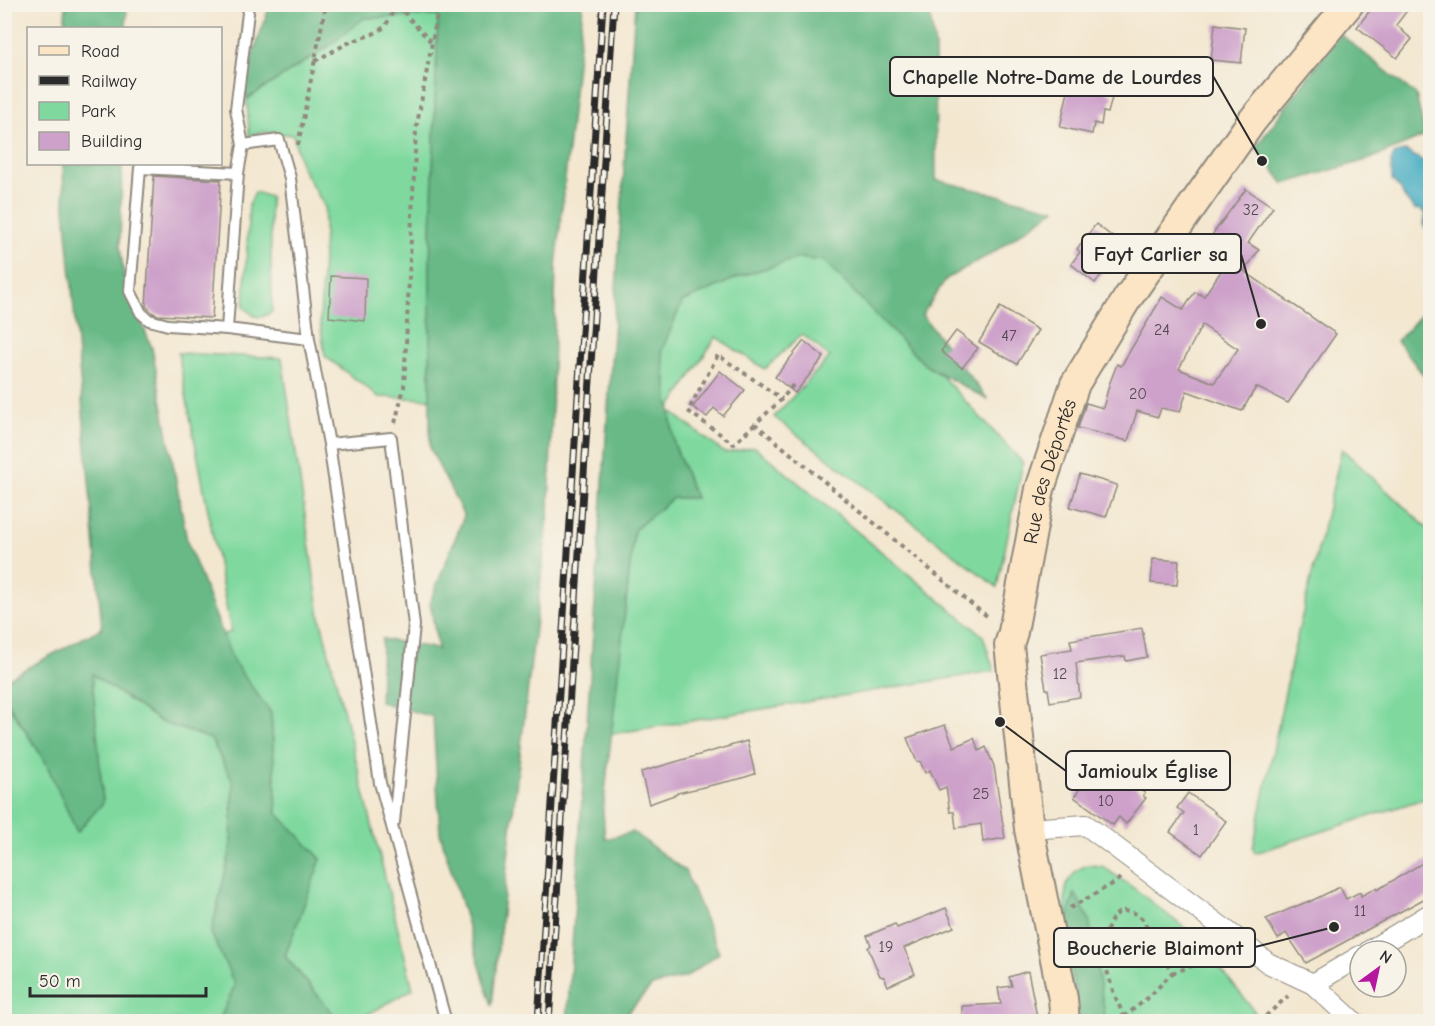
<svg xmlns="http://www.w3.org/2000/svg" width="1435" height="1026" viewBox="0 0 1435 1026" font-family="'Comic Neue',sans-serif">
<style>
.green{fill:#7fd99f;stroke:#558265;stroke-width:1.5}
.forest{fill:#67b986;stroke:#497258;stroke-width:1.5}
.water{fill:#43acc2;stroke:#376c76;stroke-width:1.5}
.building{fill:#cda1ca;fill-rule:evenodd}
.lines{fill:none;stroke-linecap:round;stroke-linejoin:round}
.lane-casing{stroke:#8f897e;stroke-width:14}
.street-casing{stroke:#8f897e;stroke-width:22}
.secondary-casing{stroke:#8f897e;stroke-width:32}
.path{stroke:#8f897e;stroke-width:4;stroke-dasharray:4.5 4.5;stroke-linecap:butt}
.lane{stroke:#fff;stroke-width:10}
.street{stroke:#fff;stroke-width:20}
.secondary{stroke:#fce5c4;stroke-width:28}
.rail-casing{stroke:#2b2b2b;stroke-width:7}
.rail{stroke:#f7f3e8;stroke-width:4.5;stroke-dasharray:14;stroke-linecap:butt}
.labels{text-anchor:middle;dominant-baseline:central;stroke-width:5;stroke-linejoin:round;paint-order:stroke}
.number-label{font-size:16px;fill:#544853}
.street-label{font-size:20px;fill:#2b2b2b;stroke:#f7f3e8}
.leader{fill:none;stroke:#2b2b2b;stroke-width:2}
.callout-dot{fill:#2b2b2b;stroke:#f7f3e8;stroke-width:2}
.callout{fill:#f7f3e8;stroke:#2b2b2b;stroke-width:2}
.callout-label{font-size:21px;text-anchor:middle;font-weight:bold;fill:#2b2b2b}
</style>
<rect width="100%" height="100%" fill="#f7f3e8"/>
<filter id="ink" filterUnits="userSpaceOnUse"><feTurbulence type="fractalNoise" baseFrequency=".0167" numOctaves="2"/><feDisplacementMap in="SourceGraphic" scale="12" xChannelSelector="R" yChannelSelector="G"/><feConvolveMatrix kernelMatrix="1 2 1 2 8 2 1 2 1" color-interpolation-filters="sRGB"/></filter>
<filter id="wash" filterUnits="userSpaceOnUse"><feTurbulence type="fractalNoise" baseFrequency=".008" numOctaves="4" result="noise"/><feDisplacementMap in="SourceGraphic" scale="24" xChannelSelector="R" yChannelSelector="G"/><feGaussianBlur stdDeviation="1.35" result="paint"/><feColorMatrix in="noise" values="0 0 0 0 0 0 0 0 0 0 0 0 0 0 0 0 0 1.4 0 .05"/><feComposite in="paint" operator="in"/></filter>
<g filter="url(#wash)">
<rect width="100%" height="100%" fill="#f3e7d0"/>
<!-- green -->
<g class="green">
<polygon points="438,15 430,267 430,399 379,397 325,356 320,322 325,207 302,168 293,135 263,132 249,135 247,99 326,48 364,18"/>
<polygon points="255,192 270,197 272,312 262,317 254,316 244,307 249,205"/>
<polygon points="799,258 825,261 925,365 941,375 1023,463 997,587 774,417 830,357 802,334 765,369 716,337 669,410 725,453 755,447 983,636 994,671 611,734 634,530 673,498 695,498 674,443 662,350 682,302 741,276"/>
<polygon points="178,353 282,358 320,617 413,989 356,1021 339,1021 285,956 321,859 277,813 271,713 233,662 222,635 231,632"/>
<polygon points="1342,449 1430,531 1430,797 1255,853 1253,848 1293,654"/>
<polygon points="91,674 161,722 211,739 233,782 231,848 211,933 235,985 219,1021 5,1021 4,699 45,761 77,832 103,802"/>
<polygon points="1087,865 1102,866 1135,889 1210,948 1208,953 1255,1012 1246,1021 1076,1021 1068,965 1065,907 1066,884 1077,870"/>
</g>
<!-- forest -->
<g class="forest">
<polygon points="66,5 127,5 126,28 64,28"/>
<polygon points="270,5 583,5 556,267 549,511 512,821 492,1006 440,833 433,717 380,702 382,639 438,649 430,602 464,516 430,448 430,267 438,16 364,18 326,48 247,99 242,86"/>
<polygon points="635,5 933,5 929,10 935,47 936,180 1055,209 992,253 946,279 922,315 988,400 925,365 824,261 799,258 741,276 682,302 662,350 674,443 695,498 673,498 634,530 603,811 605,839 633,832 685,871 719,953 686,977 652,986 620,1021 567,1022"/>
<polygon points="1340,34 1416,95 1425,136 1370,159 1284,184 1256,147"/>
<polygon points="63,164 122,164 120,246 125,283 152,348 187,541 233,661 271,713 277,813 321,859 285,956 339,1021 219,1021 235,985 211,933 231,848 233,782 211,739 161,722 92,674 103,803 77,832 45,761 5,699 5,680 102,628 64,197"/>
<polygon points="1430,305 1430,383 1397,341"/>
<polygon points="1075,893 1089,919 1106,1021 1079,1021 1065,924"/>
</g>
<!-- water -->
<polygon class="water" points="1406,151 1425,162 1430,169 1430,231 1427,230 1424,225 1426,214 1419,209 1415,210 1404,197 1401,190 1392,180 1391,162 1393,156 1399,152"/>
<g id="blocks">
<!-- building -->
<g class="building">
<polygon points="1375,4 1412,4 1396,25 1402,29 1401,30 1412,39 1397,58 1357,27"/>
<polygon points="1215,24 1245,28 1241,63 1211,60"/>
<polygon points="1076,64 1106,68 1103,80 1110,80 1107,93 1113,94 1108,113 1103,112 1101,125 1094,123 1092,134 1060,127 1069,87 1070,87"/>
<polygon points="154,176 221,180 212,318 158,315 153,313 146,306"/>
<path d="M1246,189L1273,207L1248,243L1259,250L1244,271L1336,334L1288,403L1256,387L1242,411L1187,391L1180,412L1161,408L1158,417L1137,411L1128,441L1078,428L1086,403L1103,408L1109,385L1117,364L1121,366L1162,297L1183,310L1195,292L1204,296L1235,251L1212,235ZM1202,325L1238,349L1214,383L1179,369Z"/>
<polygon points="1096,224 1124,246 1095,283 1071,264 1080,252 1077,249"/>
<polygon points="331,276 366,278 365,321 329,317"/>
<polygon points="1000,307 1038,330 1017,364 979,342"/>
<polygon points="956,331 978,348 962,368 941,351"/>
<polygon points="804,341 824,357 795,393 775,377"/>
<polygon points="720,371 745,390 723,416 714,408 707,417 693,407"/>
<polygon points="1080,474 1117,485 1106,517 1070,507"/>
<polygon points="1153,559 1179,561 1177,585 1151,583"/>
<polygon points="1142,628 1147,657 1126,661 1125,656 1076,663 1080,697 1050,702 1048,689 1046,689 1040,654 1072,649 1070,640"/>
<polygon points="945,725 954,747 974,738 979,751 986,747 994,766 1005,838 983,842 981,824 956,828 954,812 950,812 946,787 939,790 930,770 925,773 920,761 917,762 907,738"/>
<polygon points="747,741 755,774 739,779 677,793 677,794 649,804 641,772"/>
<polygon points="1098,763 1121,780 1122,779 1145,793 1143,796 1146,798 1126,824 1119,817 1113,825 1074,797"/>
<polygon points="1188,793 1215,812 1214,813 1226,821 1202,855 1170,832 1184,813 1177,808"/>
<polygon points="1431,858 1431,895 1306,963 1286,933 1278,939 1266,919 1309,901 1309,902 1340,887 1346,899 1360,892 1361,896 1376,888 1377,890"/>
<polygon points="946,908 954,927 904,948 915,974 888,986 884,977 880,976 868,948 871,945 867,936 895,924 897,928"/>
<polygon points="1028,971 1038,1022 962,1022 962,1006 1001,1004 998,988 1012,986 1009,977"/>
</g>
</g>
</g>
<g filter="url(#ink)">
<use href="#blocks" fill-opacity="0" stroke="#8f897e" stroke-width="1.5"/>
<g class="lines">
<defs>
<g id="lane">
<polyline points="243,145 236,109 248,13"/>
<polyline points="227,329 168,325 149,320 141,313 130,291 140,168 238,173"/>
<polyline points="309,339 227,329 238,173 243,145 279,140 290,178 309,339 329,444 380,783 446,1022"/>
<polyline points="329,444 391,438 414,625 394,822"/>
</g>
<g id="street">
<polyline points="1029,829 1086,825 1239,940 1268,963 1313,984 1360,956"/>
<polyline points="1369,951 1430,914"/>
<polyline points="1313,984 1354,1022"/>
</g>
<g id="secondary">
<path id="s1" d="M1065,1022L1063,999L1029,829L1009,645L1013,632L1040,489L1075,384L1127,299L1252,121L1349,4"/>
</g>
</defs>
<!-- lane casing -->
<use href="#lane" class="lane-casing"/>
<!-- street casing -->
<use href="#street" class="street-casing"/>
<!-- secondary casing -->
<use href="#secondary" class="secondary-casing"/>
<!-- path -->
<g class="path">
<polyline points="399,4 407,16 432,43"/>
<polyline points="315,61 348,43 373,34 385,27 397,4"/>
<polyline points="298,145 326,4"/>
<polyline points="793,385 782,399 755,424 980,611 990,618"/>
<polyline points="395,423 404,387 416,130 439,4"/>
<polyline points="755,424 734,444 688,411 718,355 782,399"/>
<polyline points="1070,908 1116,882 1122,876"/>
<polyline points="1172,973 1207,961 1221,952"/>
<polyline points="1124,1017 1150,996 1172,973 1144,921 1138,914 1124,911 1118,913 1112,919 1107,930 1106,967 1113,991 1124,1017 1124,1022"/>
<polyline points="1259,1022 1288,996"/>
</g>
<!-- lane -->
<use href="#lane" class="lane"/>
<!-- street -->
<use href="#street" class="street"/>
<!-- secondary -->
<use href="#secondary" class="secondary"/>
<defs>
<g id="rail">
<polyline points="538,1022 603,4"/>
<polyline points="549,1022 614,4"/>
</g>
</defs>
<!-- rail casing -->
<use href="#rail" class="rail-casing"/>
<!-- rail -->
<use href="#rail" class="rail"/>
</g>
</g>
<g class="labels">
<!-- number labels -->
<g class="number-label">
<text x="1251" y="210">32</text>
<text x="1162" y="330">24</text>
<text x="1009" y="336">47</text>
<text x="1138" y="394">20</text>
<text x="1060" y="674">12</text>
<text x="981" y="794">25</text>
<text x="1106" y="801">10</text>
<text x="1196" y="830">1</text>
<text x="1360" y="911">11</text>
<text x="886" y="947">19</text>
</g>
<!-- street labels -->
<g class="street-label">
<text stroke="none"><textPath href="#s1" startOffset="560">Rue des Déportés</textPath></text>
</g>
</g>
<!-- callouts -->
<path class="leader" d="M1262 161L1213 76M1261 324L1241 254M1000 722L1066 771M1334 927L1255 947"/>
<g class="callout-dot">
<circle cx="1262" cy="161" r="6"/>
<circle cx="1261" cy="324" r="6"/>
<circle cx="1000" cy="722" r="6"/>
<circle cx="1334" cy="927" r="6"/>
</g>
<g class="callout">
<rect x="890" y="57" width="323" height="39" rx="6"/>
<rect x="1082" y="234" width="159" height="39" rx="6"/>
<rect x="1066" y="751" width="164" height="39" rx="6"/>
<rect x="1054" y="928" width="201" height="39" rx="6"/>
</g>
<g class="callout-label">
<text x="1052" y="84">Chapelle Notre-Dame de Lourdes</text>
<text x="1161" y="261">Fayt Carlier sa</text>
<text x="1148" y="778">Jamioulx Église</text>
<text x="1155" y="955">Boucherie Blaimont</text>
</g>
<!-- margin -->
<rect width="1435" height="1026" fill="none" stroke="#f7f3e8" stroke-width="24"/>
<!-- legend -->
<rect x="27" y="27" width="195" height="138" fill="#f7f3e8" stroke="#a5a39c" stroke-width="1.5"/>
<rect x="39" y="46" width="30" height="9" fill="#fce5c4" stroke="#a5a39c" stroke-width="1.5"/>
<text x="81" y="57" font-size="18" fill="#2b2b2b">Road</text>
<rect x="39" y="76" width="30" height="9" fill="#2b2b2b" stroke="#a5a39c" stroke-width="1.5"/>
<text x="81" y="87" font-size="18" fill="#2b2b2b">Railway</text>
<rect x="39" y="102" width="30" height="18" fill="#7fd99f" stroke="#a5a39c" stroke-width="1.5"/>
<text x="81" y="117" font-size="18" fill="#2b2b2b">Park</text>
<rect x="39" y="132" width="30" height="18" fill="#cda1ca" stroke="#a5a39c" stroke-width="1.5"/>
<text x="81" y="147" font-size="18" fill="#2b2b2b">Building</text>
<!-- north arrow -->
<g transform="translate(1378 969) rotate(33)"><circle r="28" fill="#f7f3e8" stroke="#a5a39c" stroke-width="1.5"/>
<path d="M0-4.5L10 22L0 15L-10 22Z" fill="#b5179e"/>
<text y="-9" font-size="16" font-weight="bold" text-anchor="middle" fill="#2b2b2b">N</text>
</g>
<!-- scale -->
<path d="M30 987v9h176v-9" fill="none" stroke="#2b2b2b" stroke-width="3"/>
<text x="39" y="987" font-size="18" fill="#2b2b2b" stroke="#f7f3e8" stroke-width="4.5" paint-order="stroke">50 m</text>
</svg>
